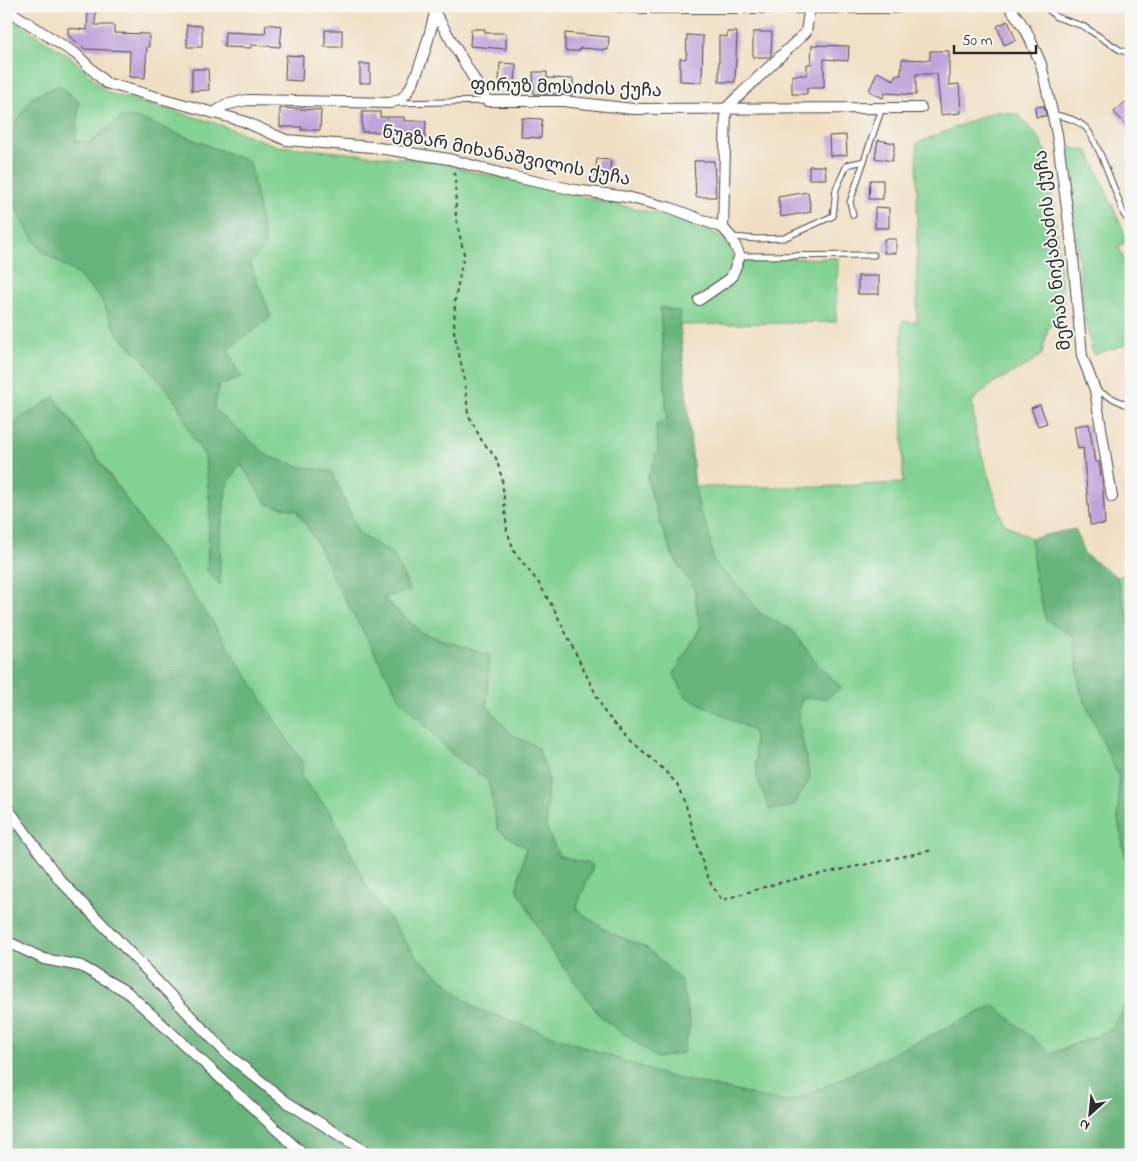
<svg xmlns="http://www.w3.org/2000/svg" width="1137" height="1161" viewBox="0 0 1137 1161" font-family="'Indie Flower','Noto Sans Georgian',sans-serif">
<style>
.green{fill:#82d293;stroke:#567e5f}
.forest{fill:#69b47d;stroke:#4a7054}
.building{fill:#c0a3da}
.lines{fill:none;stroke-linecap:round;stroke-linejoin:round}
.service-casing{stroke:#494642;stroke-width:7}
.minor-casing{stroke:#494642;stroke-width:12}
.path{stroke:#494642;stroke-width:2;stroke-dasharray:4 4;stroke-linecap:butt}
.service{stroke:#fff;stroke-width:5}
.minor{stroke:#fff;stroke-width:10}
.labels{text-anchor:middle;dominant-baseline:central;stroke-width:4;stroke-linejoin:round;paint-order:stroke}
.street-label{font-size:18px;fill:#2b2b2b;stroke:#f6f6f2}
</style>
<rect width="100%" height="100%" fill="#f6f6f2"/>
<filter id="ink" filterUnits="userSpaceOnUse"><feTurbulence type="fractalNoise" baseFrequency=".02" numOctaves="2"/><feDisplacementMap in="SourceGraphic" scale="10" xChannelSelector="R" yChannelSelector="G"/><feConvolveMatrix kernelMatrix="1 2 1 2 8 2 1 2 1" color-interpolation-filters="sRGB"/></filter>
<filter id="wash" filterUnits="userSpaceOnUse"><feTurbulence type="fractalNoise" baseFrequency=".0096" numOctaves="4" result="noise"/><feDisplacementMap in="SourceGraphic" scale="20" xChannelSelector="R" yChannelSelector="G"/><feGaussianBlur stdDeviation="1.12" result="paint"/><feColorMatrix in="noise" values="0 0 0 0 0 0 0 0 0 0 0 0 0 0 0 0 0 1.4 0 .05"/><feComposite in="paint" operator="in"/></filter>
<g filter="url(#wash)">
<rect width="100%" height="100%" fill="#f0dfc2"/>
<!-- green -->
<g class="green">
<polygon points="6,15 73,59 108,93 212,122 277,146 439,162 461,169 659,214 704,229 725,238 731,250 732,262 748,259 838,258 836,322 680,325 680,312 660,307 667,420 656,425 658,451 647,479 661,525 673,556 694,588 700,628 674,674 685,696 754,731 757,778 810,778 798,719 802,697 826,698 841,688 817,664 792,630 760,613 742,590 713,561 708,529 700,513 695,487 817,487 903,483 902,321 917,322 917,143 995,111 1018,115 1039,138 1048,157 1064,308 1048,328 1042,354 1028,365 993,383 972,401 976,436 1003,523 1031,538 1035,579 1046,620 1074,636 1080,690 1119,778 1118,820 1128,870 1131,873 1131,995 1111,1030 1051,1054 994,1005 791,1103 666,1076 475,1008 415,955 367,887 331,813 301,777 215,626 55,397 6,427 6,184 22,222 42,251 77,274 101,299 117,333 143,359 177,403 193,438 205,456 210,506 207,570 220,584 220,539 226,488 240,463 267,504 296,510 315,539 333,577 365,634 451,753 488,780 498,830 526,848 517,888 552,952 601,1017 657,1058 647,948 610,933 576,909 593,866 559,856 546,827 548,777 538,748 511,734 487,706 489,655 422,633 383,597 410,590 393,554 359,534 332,472 303,467 269,457 214,409 228,349 271,317 250,263 250,162 141,119 122,117 90,143 76,141 79,102 9,134 6,155"/>
<polygon points="1066,147 1088,151 1128,241 1118,246 1131,276 1131,343 1093,355 1085,321"/>
<polygon points="1131,574 1131,621 1125,608 1117,577"/>
</g>
<!-- forest -->
<g class="forest">
<polygon points="59,85 79,102 76,141 90,143 122,117 141,119 250,162 266,247 250,263 271,317 228,349 241,379 219,385 214,409 269,457 303,467 332,472 359,534 393,554 410,591 383,598 422,633 489,655 487,706 511,734 538,748 548,777 546,827 559,856 593,865 576,909 610,933 647,948 681,980 690,1025 683,1053 657,1058 601,1017 552,952 517,888 526,848 498,830 488,780 451,753 400,699 333,577 315,539 296,510 267,504 240,463 226,488 220,539 220,585 207,570 210,506 205,456 193,438 177,403 143,359 117,333 101,299 77,274 42,251 22,222 6,184 6,155 9,134 32,97"/>
<polygon points="660,307 680,312 680,325 695,487 700,513 708,529 713,561 742,590 760,613 792,630 817,664 842,688 826,698 802,698 798,719 810,778 794,806 770,810 757,778 754,731 685,696 674,674 700,628 694,588 673,556 661,525 647,479 658,451 656,425 667,420"/>
<polygon points="54,397 215,626 303,764 301,777 331,813 367,887 415,955 475,1008 666,1076 790,1103 994,1005 1051,1054 1111,1030 1131,995 1131,1155 6,1155 6,427"/>
<polygon points="1075,529 1084,554 1117,577 1125,608 1131,621 1131,873 1128,870 1118,820 1119,778 1080,690 1074,636 1046,620 1035,579 1031,538"/>
</g>
<g id="blocks">
<!-- building -->
<g class="building">
<polygon points="88,7 96,7 95,25 114,25 114,33 149,34 149,47 147,47 145,78 129,77 130,51 85,49 68,35 68,28 87,30"/>
<polygon points="1008,21 1016,40 1004,45 997,26"/>
<polygon points="266,24 282,26 280,47 251,45 251,48 224,47 225,32 265,34"/>
<polygon points="187,25 202,26 202,47 187,47"/>
<polygon points="471,29 485,29 485,33 506,33 506,49 470,46"/>
<rect x="325" y="30" width="17" height="17"/>
<polygon points="727,32 737,32 735,82 719,82 719,36 727,37"/>
<polygon points="753,32 772,32 771,55 770,57 753,57"/>
<polygon points="565,33 609,37 608,50 580,48 579,51 565,51"/>
<polygon points="687,35 703,36 702,82 680,81 680,58 686,59"/>
<polygon points="812,45 849,46 848,61 824,59 824,88 807,88 807,94 792,94 792,75 807,75 807,64 811,64"/>
<polygon points="930,51 949,51 949,85 959,84 961,113 941,115 937,74 916,74 916,95 885,93 883,98 869,91 877,72 894,80 895,75 901,75 902,59 930,60"/>
<polygon points="286,55 303,56 302,81 285,80"/>
<polygon points="500,63 516,64 515,84 499,83"/>
<rect x="360" y="64" width="10" height="19"/>
<polygon points="192,69 208,69 209,90 192,91"/>
<polygon points="533,72 547,72 547,78 573,79 573,94 534,94"/>
<polygon points="1125,102 1131,109 1131,131 1114,112"/>
<polygon points="1044,106 1046,116 1036,117 1035,107"/>
<polygon points="280,108 321,110 320,130 301,130 302,127 280,127"/>
<polygon points="362,112 380,112 380,117 404,117 404,121 426,121 425,138 409,138 409,135 385,135 385,132 362,132"/>
<polygon points="522,118 542,119 541,138 521,137"/>
<polygon points="846,135 847,155 830,156 829,136"/>
<polygon points="878,140 895,143 892,161 875,158"/>
<polygon points="597,159 611,160 609,178 595,177"/>
<polygon points="694,161 714,161 716,197 696,197"/>
<polygon points="809,166 825,166 826,179 809,179"/>
<polygon points="870,180 883,180 883,199 869,199"/>
<polygon points="808,192 811,212 781,217 778,197"/>
<polygon points="875,207 889,208 889,228 875,228"/>
<rect x="884" y="239" width="12" height="14"/>
<rect x="858" y="276" width="21" height="18"/>
<polygon points="1040,405 1047,423 1038,426 1031,408"/>
<polygon points="1089,424 1095,462 1099,462 1103,487 1105,524 1090,525 1083,448 1078,449 1074,426"/>
</g>
</g>
</g>
<g filter="url(#ink)">
<use href="#blocks" fill-opacity="0" stroke="#494642" stroke-width="1"/>
<g class="lines">
<defs>
<g id="service">
<polyline points="1045,6 1056,17 1083,26 1120,50 1131,54"/>
<polyline points="399,103 487,101"/>
<path d="M1053,114C1064,117 1076,119 1085,127C1097,138 1117,196 1124,215L1131,222"/>
<polyline points="853,215 850,202 882,108"/>
<polyline points="732,237 757,239 784,238 833,216 836,189 847,165 864,161"/>
<polyline points="740,256 874,255"/>
<polyline points="1095,390 1131,407"/>
</g>
<g id="minor">
<polyline points="431,6 487,101 563,101 633,109 921,108"/>
<polyline points="616,6 642,8 893,8 904,6"/>
<polyline points="1009,6 1026,30 1041,64 1057,134 1072,246 1082,356 1095,390 1112,497"/>
<polyline points="1130,6 1131,6"/>
<polyline points="6,9 76,54 106,83 243,121 286,140 372,147 449,159 510,176 575,190 627,197 671,208 723,228 731,237 740,256 731,278 699,300"/>
<path d="M214,113L225,105L247,100L391,103C394,101 399,100 402,98C417,86 430,33 435,13"/>
<polyline points="723,228 726,108 806,32 810,6"/>
<polyline points="6,806 59,879 226,1053 285,1101 371,1155"/>
<polyline points="6,941 44,959 81,966 127,992 304,1155"/>
</g>
</defs>
<!-- service casing -->
<use href="#service" class="service-casing"/>
<!-- minor casing -->
<use href="#minor" class="minor-casing"/>
<!-- path -->
<polyline class="path" points="454,172 455,176 456,219 464,254 455,300 454,332 465,381 468,414 482,441 496,458 502,478 507,531 515,553 538,582 554,609 605,713 629,739 663,769 677,784 686,806 704,867 711,884 722,900 778,883 933,850"/>
<!-- service -->
<use href="#service" class="service"/>
<!-- minor -->
<use href="#minor" class="minor"/>
</g>
</g>
<g class="labels">
<!-- street labels -->
<g class="street-label">
<text transform="translate(566 89) rotate(2)">ფირუზ მოსიძის ქუჩა</text>
<text transform="translate(506 157) rotate(11)">ნუგზარ მიხანაშვილის ქუჩა</text>
<text transform="translate(1054 250) rotate(-97)">მერაბ ნიქაბაძის ქუჩა</text>
</g>
</g>
<!-- margin -->
<rect width="1137" height="1161" fill="none" stroke="#f6f6f2" stroke-width="25"/>
<!-- north arrow -->
<g transform="translate(1090 1114) rotate(207)" stroke="#f6f6f2" stroke-width="4" paint-order="stroke">
<path d="M0-4L9 19L0 12L-9 19Z" fill="#2b2b2b"/>
<text y="-8" font-size="14" font-weight="bold" text-anchor="middle" fill="#2b2b2b">N</text>
</g>
<!-- scale -->
<path d="M954 45v8h82v-8" fill="none" stroke="#2b2b2b" stroke-width="2.5"/>
<text x="962" y="45" font-size="15" fill="#2b2b2b" stroke="#f6f6f2" stroke-width="4" paint-order="stroke">50 m</text>
</svg>
